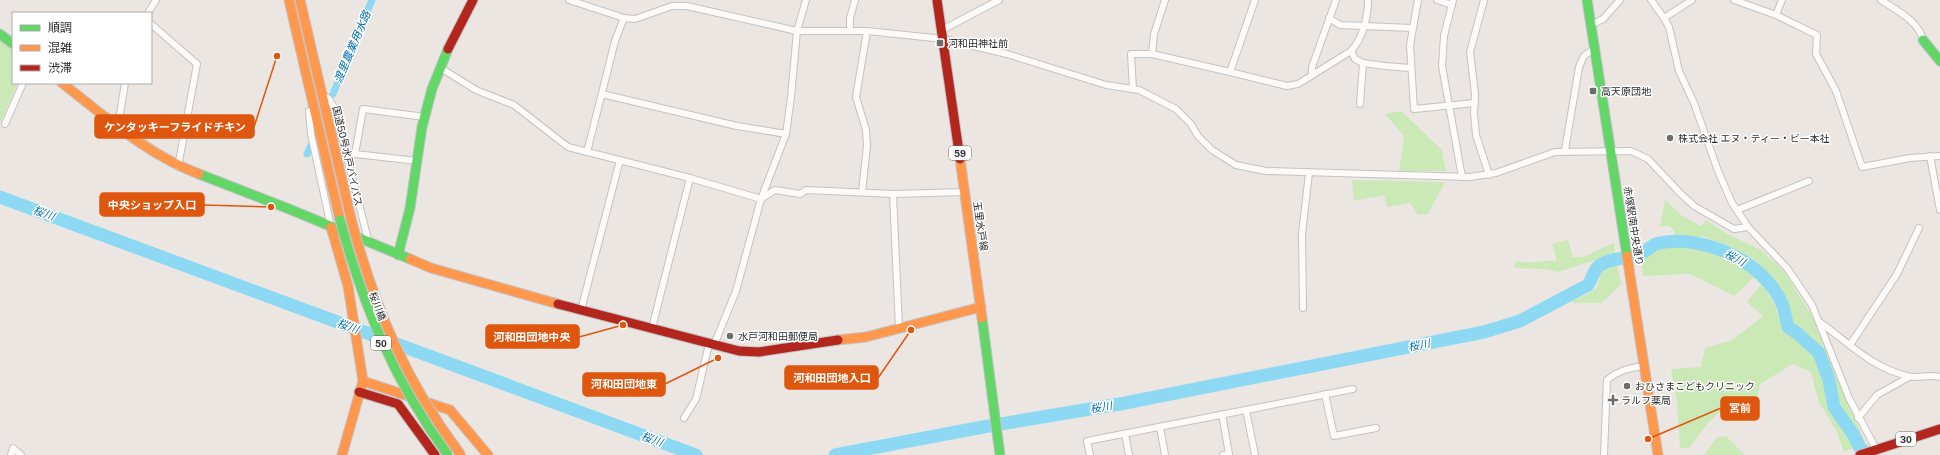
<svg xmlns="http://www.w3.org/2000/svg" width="1940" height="455" viewBox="0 0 1940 455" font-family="'Public Sans','Noto Sans JP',sans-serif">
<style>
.green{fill:#cbe9b6}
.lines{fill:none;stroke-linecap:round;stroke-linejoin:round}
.canal{stroke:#8dd9f4;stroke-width:7}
.river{stroke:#8dd9f4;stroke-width:13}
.street-casing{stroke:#c4c2c3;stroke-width:8}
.fast-casing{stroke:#c4c2c3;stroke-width:11}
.slow-casing{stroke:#c4c2c3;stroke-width:11}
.jam-casing{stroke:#c4c2c3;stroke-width:11}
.street{stroke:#fcfbfa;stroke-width:6}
.fast{stroke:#63d668;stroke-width:9}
.slow{stroke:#ff974d;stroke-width:9}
.jam{stroke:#b3261e;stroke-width:9}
.fast-bridge-casing{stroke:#c6c4c2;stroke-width:11;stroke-linecap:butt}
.slow-bridge-casing{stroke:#c6c4c2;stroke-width:11;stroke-linecap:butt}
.fast-bridge{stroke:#63d668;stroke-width:9}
.slow-bridge{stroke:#ff974d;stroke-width:9}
.poi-dot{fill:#6f6d6b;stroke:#fff;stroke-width:1.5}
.labels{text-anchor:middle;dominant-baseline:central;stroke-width:3;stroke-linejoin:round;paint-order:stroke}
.shield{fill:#fff;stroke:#6b6b6b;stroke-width:1}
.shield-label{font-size:9px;font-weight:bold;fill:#2c2c2c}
.poi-label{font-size:10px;fill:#2c2c2c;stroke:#fff;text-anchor:start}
.street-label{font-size:10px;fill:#2c2c2c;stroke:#fff}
.water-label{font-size:11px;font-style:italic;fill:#0071ac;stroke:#fff}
.leader{fill:none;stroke:#df570e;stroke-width:1.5}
.callout-dot{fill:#df570e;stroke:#fff;stroke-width:1.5}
.callout{fill:#df570e;stroke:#df570e;stroke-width:1.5}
.callout-label{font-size:11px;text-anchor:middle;font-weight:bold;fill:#fff}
</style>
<rect width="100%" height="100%" fill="#ebe6e1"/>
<!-- green -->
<g class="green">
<polygon points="0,40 13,49 13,83 18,83 0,123"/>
<polygon points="1401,111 1442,150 1446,171 1399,171 1404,136 1385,114"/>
<polygon points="1352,180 1445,182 1428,214 1418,215 1410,203 1387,207 1384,195 1354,201"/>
<polygon points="1665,199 1681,215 1701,226 1706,220 1729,235 1761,250 1783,270 1812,316 1865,442 1863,444 1844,415 1827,359 1823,352 1794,326 1790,309 1780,289 1771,276 1753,259 1737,250 1706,237 1675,237 1674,230 1669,226 1660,226"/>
<path d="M1568,240L1573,257H1583L1614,243L1615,255L1605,257L1558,272L1545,269L1516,268L1514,265L1518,261C1529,265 1544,260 1557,261L1552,244Z"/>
<polygon points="1671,247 1708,250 1720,254 1732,260 1761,282 1775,305 1781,326 1787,333 1798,338 1815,356 1824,378 1829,406 1841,428 1849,436 1854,447 1844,452 1837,432 1818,400 1811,372 1793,364 1760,384 1756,404 1746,409 1741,404 1717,414 1708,423 1689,448 1680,448 1677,401 1671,369 1701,367 1705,348 1732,340 1763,316 1747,302 1761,285 1754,277 1734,296 1690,274 1643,276 1642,261 1657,249"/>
<path d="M1617,265L1621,284L1602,303H1573L1572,301C1579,298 1589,294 1595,289C1607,276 1587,270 1617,265Z"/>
<polygon points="1726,436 1745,455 1704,455 1717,437"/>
</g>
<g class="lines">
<!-- canal -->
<g class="canal">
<polyline points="333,94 372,0"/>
<polyline points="307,154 314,139"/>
</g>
<!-- river -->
<g class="river">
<polyline points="0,197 696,455"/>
<path d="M835,455L983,427L1120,404L1484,332L1520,321L1588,285C1592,280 1592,274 1596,269C1604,258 1626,259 1638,255C1646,253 1650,245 1659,243C1704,234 1766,262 1783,306C1785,313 1786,320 1788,327L1797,333L1819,353L1829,380L1834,407L1853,434L1859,446L1867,455"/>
</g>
<defs>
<g id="street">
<polyline points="569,0 624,18 635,19 672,6 687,6 797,31 867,31 944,39 1007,54 1106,85 1139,90 1176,109 1191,124 1198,136 1212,150 1236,165 1266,171 1470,177 1496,173 1555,152 1631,151 1648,159 1680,193 1694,206 1734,229 1748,227"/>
<polyline points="1418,0 1410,45 1414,109 1475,103"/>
<polyline points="1437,0 1452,5"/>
<polyline points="1453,0 1444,36 1442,66 1462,177"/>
<polyline points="1484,0 1470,52 1475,94 1474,113 1476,135 1489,175"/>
<polyline points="1651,0 1664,18 1669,27 1679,71 1694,103 1718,171 1732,203 1748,227 1787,268 1812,305 1849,398 1876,449"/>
<polyline points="1734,0 1776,15 1782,0"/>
<path d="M1881,0C1896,10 1919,21 1923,40"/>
<polyline points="148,13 156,0"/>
<polyline points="1776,15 1817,35 1816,54 1836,91 1862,167 1910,158 1940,156"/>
<polyline points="1329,18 1340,25 1412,28"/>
<polyline points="1664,18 1692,0"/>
<polyline points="151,24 197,64 178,167"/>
<polyline points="1591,25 1603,19 1620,0"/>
<polyline points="942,30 999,0"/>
<polyline points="850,31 850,18 855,0"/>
<polyline points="1351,51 1355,59 1363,63 1385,66 1410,68"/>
<polyline points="1152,54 1230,72 1255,0"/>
<polyline points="439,67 476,90 514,105 568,147 690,178 761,199 775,190 800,194 806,190 893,194 965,192"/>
<path d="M1230,72L1287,86L1298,84L1351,51C1363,38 1368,17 1368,0"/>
<polyline points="1312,75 1312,67 1336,0"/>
<polyline points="1133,89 1131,54 1152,54 1154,34 1165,0"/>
<polyline points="602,94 737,126 786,134"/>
<polyline points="325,97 328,98 334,107 369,243"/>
<polyline points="1360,104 1363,63"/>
<polyline points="309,111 311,134 331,227"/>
<polyline points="5,124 23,83"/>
<polyline points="118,126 125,83"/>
<polyline points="1565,150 1579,67 1584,56 1595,48"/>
<polyline points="587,152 615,41 624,18"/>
<polyline points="1930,156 1940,210"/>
<polyline points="418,161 355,154 363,109 425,117"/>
<polyline points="862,192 867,146 866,130 856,97 867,31"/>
<polyline points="893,194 899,328"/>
<polyline points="1737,210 1809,181"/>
<polyline points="1303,308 1302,234 1309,173"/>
<polyline points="581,310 620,160"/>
<path d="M1821,323C1850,344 1871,367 1907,376C1917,379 1929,374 1940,377"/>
<polyline points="652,328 690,178"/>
<polyline points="714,345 736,291 761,199 786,134 791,97 797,31 806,0"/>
<polyline points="1850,345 1897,274 1919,228"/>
<polyline points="1325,394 1334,436 1376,428"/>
<polyline points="1246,410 1255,455"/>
<polyline points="1222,414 1229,454 1223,455"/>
<polyline points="684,418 696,399 709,344"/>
<polyline points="1858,418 1877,395 1909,377"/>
<polyline points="1160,427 1165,455"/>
<polyline points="1125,434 1129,455"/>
<polyline points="11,455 13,448 21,455"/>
<polyline points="1090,455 1087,441 1353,389"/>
<path d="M1604,455L1607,380C1619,370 1630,368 1644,366"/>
</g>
<g id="fast">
<polyline points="1587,0 1627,256"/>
<polyline points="0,34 13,44"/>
<polyline points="1923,40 1940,61"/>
<polyline points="199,174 289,209 410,259"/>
<polyline points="398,255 410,208 422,127 432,89 448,49"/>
<polyline points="982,318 1000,455"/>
</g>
<g id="slow">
<polyline points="289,0 340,220"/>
<polyline points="300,0 352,223"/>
<path d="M62,83C106,117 146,154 199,174"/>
<polyline points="960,159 982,318"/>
<polyline points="331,227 348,286 363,381 342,455"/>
<polyline points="1627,256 1658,455"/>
<polyline points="410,259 431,268 558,304"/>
<polyline points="838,340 866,337 981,307"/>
<polyline points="363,381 450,410 488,455"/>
</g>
<g id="jam">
<polyline points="937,0 960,159"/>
<polyline points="448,49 473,0"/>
<polyline points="558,304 739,351 759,352 838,340"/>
<polyline points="359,392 398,404 435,455"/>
<polyline points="1860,455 1940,429"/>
</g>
</defs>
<!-- street casing -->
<use href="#street" class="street-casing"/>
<!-- fast casing -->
<use href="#fast" class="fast-casing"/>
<!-- slow casing -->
<use href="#slow" class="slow-casing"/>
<!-- jam casing -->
<use href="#jam" class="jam-casing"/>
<!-- street -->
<use href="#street" class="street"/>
<!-- fast -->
<use href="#fast" class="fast"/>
<!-- slow -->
<use href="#slow" class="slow"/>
<!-- jam -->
<use href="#jam" class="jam"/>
<defs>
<path id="fast-bridge" d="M340,220C364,308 394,381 448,455"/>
<path id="slow-bridge" d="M352,223C376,311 406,382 461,455"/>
</defs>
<!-- fast-bridge casing -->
<use href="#fast-bridge" class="fast-bridge-casing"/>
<!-- slow-bridge casing -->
<use href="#slow-bridge" class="slow-bridge-casing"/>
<!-- fast-bridge -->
<use href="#fast-bridge" class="fast-bridge"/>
<!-- slow-bridge -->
<use href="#slow-bridge" class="slow-bridge"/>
</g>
<!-- markers -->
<g class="poi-dot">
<rect x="936" y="39" width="8" height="8" rx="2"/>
<rect x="1589" y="87" width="8" height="8" rx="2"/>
<circle cx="1670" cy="138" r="4"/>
<circle cx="730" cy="336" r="4"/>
<circle cx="1627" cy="386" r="4"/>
<path d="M1611 394h4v4h4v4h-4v4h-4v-4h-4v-4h4z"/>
</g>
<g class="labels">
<!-- shield labels -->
<g class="shield">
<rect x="949" y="146" width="22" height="14" rx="3"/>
<rect x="371" y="336" width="20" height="14" rx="3"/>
<rect x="1896" y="432" width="20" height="14" rx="3"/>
</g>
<g class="shield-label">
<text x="960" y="153">59</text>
<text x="381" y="343">50</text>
<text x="1906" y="439">30</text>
</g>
<!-- poi labels -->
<g class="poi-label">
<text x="948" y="43">河和田神社前</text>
<text x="1601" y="91">高天原団地</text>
<text x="1678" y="138">株式会社 エヌ・ティー・ビー本社</text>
<text x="738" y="336">水戸河和田郵便局</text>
<text x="1635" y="386">おひさまこどもクリニック</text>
<text x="1621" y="400">ラルフ薬局</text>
</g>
<!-- street labels -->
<g class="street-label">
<text transform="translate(348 156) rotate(77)">国道50号水戸バイパス</text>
<text transform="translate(981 226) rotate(82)">玉里水戸線</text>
<text transform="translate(1634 226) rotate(81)">赤塚駅南中央通り</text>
<text transform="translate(378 306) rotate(70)">桜川橋</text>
</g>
<!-- water labels -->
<g class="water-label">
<text transform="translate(352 47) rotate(-67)">渡里農業用水路</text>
<text transform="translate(44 213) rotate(20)">桜川</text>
<text transform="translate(1735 258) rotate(28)">桜川</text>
<text transform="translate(348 326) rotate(20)">桜川</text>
<text transform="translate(1419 345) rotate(-11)">桜川</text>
<text transform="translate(1101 407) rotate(-9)">桜川</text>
<text transform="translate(652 439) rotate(20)">桜川</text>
</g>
</g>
<!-- callouts -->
<path class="leader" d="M277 56L254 127M271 207L204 205M623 325L579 337M911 330L878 378M718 358L665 384M1648 439L1721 408"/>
<g class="callout-dot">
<circle cx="277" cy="56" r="4"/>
<circle cx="271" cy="207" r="4"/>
<circle cx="623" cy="325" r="4"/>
<circle cx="911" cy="330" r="4"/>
<circle cx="718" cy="358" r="4"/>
<circle cx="1648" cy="439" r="4"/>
</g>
<g class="callout">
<rect x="95" y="115" width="159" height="23" rx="4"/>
<rect x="100" y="193" width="104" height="23" rx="4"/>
<rect x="486" y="325" width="93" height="23" rx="4"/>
<rect x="785" y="366" width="93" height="23" rx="4"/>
<rect x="583" y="373" width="82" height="23" rx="4"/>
<rect x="1721" y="397" width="38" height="23" rx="4"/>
</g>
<g class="callout-label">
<text x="175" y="131">ケンタッキーフライドチキン</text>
<text x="152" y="209">中央ショップ入口</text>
<text x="532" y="341">河和田団地中央</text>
<text x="832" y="382">河和田団地入口</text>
<text x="624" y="388">河和田団地東</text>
<text x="1740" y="412">宮前</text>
</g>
<!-- legend -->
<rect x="12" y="12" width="140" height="72" fill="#ffffff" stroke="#ababab"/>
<rect x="20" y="25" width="20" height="6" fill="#63d668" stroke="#ababab"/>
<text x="48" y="32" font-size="12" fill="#2c2c2c">順調</text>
<rect x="20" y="45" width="20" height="6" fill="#ff974d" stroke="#ababab"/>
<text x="48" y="52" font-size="12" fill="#2c2c2c">混雑</text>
<rect x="20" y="65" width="20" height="6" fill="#b3261e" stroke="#ababab"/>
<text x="48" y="72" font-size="12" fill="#2c2c2c">渋滞</text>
</svg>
